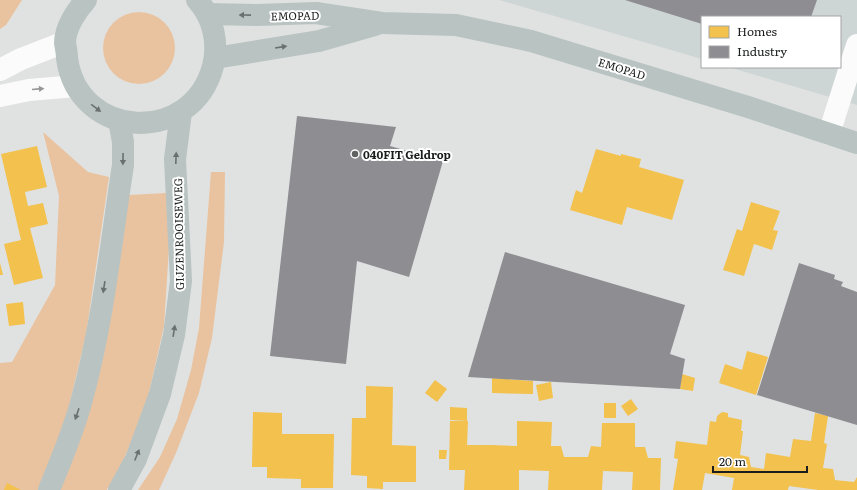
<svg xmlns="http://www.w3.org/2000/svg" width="857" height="490" viewBox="0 0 857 490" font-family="Literata,serif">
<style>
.built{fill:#ced5d5}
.green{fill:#e9c3a0}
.homes{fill:#f2c14e}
.industry{fill:#8d8d92}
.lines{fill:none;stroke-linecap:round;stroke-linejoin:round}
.minor{stroke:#fafbfa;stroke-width:22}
.major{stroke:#b8c3c2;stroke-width:22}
.oneway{fill:#6a7070}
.oneway2{fill:#969797}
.poi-dot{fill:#606262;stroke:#fff;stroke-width:1.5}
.labels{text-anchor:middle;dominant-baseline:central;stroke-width:4;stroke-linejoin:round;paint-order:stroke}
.street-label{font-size:11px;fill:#1b1d1d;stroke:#fff}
.poi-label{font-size:11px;font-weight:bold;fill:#1b1d1d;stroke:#fff;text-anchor:start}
</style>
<rect width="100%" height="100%" fill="#e0e2e1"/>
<!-- built -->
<polygon class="built" points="499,0 857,0 857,105 728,67 840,67 840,17 702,17 702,59"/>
<!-- green -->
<g class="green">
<polygon points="0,0 22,0 6,25 0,29"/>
<circle cx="139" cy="48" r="36"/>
<polygon points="43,132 88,172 109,177 86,335 63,431 38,490 0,490 0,363 12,362 55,285 59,196"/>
<polygon points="211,172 225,172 224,242 212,338 199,393 176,453 159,490 138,490 160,457 177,419 191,370 199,328"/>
<polygon points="166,193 169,248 164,326 145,411 122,463 107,490 58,490 128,195"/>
</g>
<!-- homes -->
<g class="homes">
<polygon points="37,146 47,187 25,192 28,206 43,203 48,224 30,228 43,278 14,285 4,244 21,240 1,154"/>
<polygon points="596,149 621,156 621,154 641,159 639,167 684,180 672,220 627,207 622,225 570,210 576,190 582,193"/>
<polygon points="751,202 780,211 773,230 778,231 772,250 754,244 744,276 723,270 737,229 742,231"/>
<polygon points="0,263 3,275 0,275"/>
<polygon points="23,302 25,324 9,326 6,304"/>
<polygon points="747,351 768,357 756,395 719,383 725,364 742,370"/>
<polygon points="682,374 695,378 693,391 680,389"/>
<polygon points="492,378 533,381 533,394 492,393"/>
<polygon points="435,380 447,389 437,402 425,393"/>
<polygon points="551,382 553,398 539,401 536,385"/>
<polygon points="366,386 393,387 392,445 416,446 416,482 383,482 383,489 367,488 367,476 351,475 352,418 366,418"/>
<polygon points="631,399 638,409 628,416 621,406"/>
<rect x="604" y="403" width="12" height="15"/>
<polygon points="450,407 467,408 467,421 450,420"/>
<polygon points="253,412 282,413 282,434 334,434 333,488 301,488 301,479 267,478 267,467 252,467"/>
<polygon points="722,412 728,413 728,417 742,420 741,431 743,431 740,455 749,457 751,467 764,469 766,453 790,457 793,439 811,441 815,413 828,416 824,443 827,444 823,468 833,469 835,480 854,482 857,477 857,490 818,490 789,486 788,490 732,490 734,478 705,473 702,490 673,490 678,459 674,458 676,441 707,445 710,421 716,422 717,416"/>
<polygon points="450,421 468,421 467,445 492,445 517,446 517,421 552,422 551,446 561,446 564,457 588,457 591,446 601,447 602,423 635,423 635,447 645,447 648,458 661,458 660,490 632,490 633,472 603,471 602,490 548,490 549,471 519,470 519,490 464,490 465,470 449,470"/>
<polygon points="439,450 447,450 446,459 439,459"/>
<polygon points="7,483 21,490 4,490"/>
</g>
<!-- industry -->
<g class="industry">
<polygon points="625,0 817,0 811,17 702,17 702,24"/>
<polygon points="297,116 396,127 390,146 443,161 409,277 357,261 346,364 270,356"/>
<polygon points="505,252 685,305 670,354 685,359 680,389 468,377"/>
<polygon points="799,263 835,275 834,279 843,282 841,286 857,292 857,425 757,395"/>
</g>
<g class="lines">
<!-- minor -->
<g class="minor">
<polyline points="0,70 21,59 65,42"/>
<polyline points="0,96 29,90 76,86"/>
<polyline points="829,134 857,45"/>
</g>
<!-- major -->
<g class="major">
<path d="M86,0C76,11 65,28 65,43C66,48 67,53 67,58C78,140 192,146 213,66C219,43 213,17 197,0"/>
<polyline points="207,14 257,15 316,13 382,23 456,25 531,41 748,107 857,143"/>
<polyline points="215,58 319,41 375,25"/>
<path d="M49,490C61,460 74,430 82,399C103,322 111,243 123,165V142L119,120"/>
<polyline points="119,490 136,459 160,394 174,335 181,281 175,159 181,112"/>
</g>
</g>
<!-- one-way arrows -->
<defs><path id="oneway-solid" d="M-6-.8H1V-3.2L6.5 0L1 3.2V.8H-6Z"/></defs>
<g class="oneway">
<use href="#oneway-solid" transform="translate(245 15) rotate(-179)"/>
<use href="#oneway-solid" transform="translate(281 47) rotate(-9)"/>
<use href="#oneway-solid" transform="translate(96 108) rotate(37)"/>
<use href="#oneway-solid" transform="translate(176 158) rotate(-88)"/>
<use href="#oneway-solid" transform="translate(123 159) rotate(91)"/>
<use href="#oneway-solid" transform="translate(104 287) rotate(99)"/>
<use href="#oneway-solid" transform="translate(174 331) rotate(-81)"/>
<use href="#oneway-solid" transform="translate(77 414) rotate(109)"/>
<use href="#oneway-solid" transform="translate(137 455) rotate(-68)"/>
</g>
<use class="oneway2" href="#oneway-solid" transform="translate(38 89) rotate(-5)"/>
<!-- markers -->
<circle class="poi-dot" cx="355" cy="154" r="4"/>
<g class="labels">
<!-- street labels -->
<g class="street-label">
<text transform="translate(295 15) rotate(-1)">EMOPAD</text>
<text transform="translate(622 68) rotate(17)">EMOPAD</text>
<text transform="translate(178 234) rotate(-91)">GIJZENROOISEWEG</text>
</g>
<!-- poi labels -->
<g class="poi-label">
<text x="363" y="154">040FIT Geldrop</text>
</g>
</g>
<!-- legend -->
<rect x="701" y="16" width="140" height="52" fill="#ffffff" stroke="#a4a5a5"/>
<rect x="709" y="26" width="20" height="12" fill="#f2c14e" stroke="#a4a5a5"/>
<text x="737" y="36" font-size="12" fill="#1b1d1d">Homes</text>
<rect x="709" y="46" width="20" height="12" fill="#8d8d92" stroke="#a4a5a5"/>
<text x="737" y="56" font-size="12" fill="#1b1d1d">Industry</text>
<!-- scale -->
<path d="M713 466v6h94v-6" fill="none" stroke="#1b1d1d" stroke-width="2"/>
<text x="719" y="466" font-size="12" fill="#1b1d1d" stroke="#ffffff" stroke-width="3" paint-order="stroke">20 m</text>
</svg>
